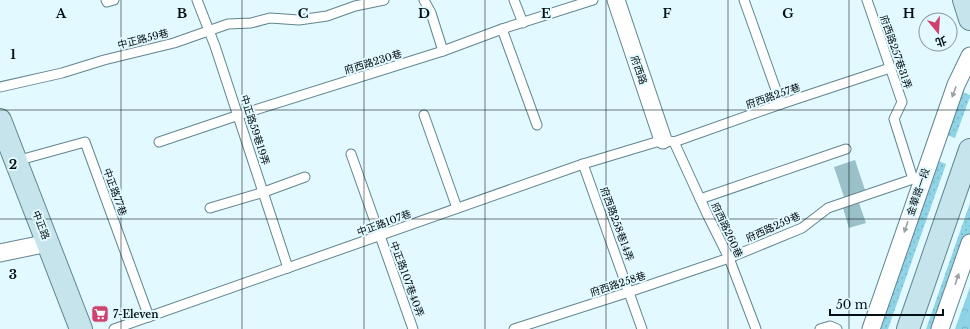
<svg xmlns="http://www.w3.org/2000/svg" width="970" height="329" viewBox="0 0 970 329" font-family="'Libre Baskerville','Noto Sans TC',serif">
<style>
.grass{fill:url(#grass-dots)}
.park{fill:url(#park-crowns)}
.building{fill:#9ac0ca}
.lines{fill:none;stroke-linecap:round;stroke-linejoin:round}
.lane-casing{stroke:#61858f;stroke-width:11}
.street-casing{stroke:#61858f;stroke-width:19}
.secondary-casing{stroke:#61858f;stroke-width:24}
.lane{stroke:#fff;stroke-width:9}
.street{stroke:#fff;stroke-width:17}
.secondary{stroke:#c6e4eb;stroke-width:22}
.oneway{fill:#9a9fa1}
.grid{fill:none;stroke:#030f13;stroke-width:1;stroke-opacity:0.55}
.labels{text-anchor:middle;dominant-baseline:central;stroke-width:4;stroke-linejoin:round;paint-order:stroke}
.street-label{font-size:10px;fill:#030f13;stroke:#e2f9ff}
.poi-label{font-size:10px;font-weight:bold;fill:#030f13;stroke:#e2f9ff;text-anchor:start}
.grid-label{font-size:13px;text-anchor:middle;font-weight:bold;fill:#030f13;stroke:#e2f9ff;stroke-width:4;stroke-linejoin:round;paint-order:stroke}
</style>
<defs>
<pattern id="grass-dots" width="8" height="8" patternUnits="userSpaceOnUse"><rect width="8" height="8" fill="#8ed4e6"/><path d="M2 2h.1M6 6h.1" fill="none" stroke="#79b5c4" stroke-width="1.8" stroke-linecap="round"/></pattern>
<pattern id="park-crowns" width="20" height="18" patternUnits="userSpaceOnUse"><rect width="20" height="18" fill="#8ed4e6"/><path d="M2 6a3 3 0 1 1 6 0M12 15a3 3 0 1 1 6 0" fill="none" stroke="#79b5c4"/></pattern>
</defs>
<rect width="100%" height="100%" fill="#e2f9ff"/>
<!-- grass -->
<g class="grass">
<polygon points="960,91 970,95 970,97 955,138 944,134"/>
<polygon points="936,160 946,164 888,329 877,329"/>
<polygon points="970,203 970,233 936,329 926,329"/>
</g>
<!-- park -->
<polygon class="park" points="970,287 970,329 955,329"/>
<!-- building -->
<g class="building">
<polygon points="855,160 865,190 844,197 834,167"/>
<polygon points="859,203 866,223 849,228 843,208"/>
</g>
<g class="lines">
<defs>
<g id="lane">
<polyline points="106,0 107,2 114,0"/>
<polyline points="197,0 215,46 288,268"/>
<polyline points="424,0 431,13 443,51"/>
<polyline points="514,0 523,23"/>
<polyline points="744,0 781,104"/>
<polyline points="502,29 537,125"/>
<polyline points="0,87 62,73 104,60 174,43 228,24 251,23 270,18 299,20 327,16 355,6 384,0"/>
<polyline points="424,115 457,208"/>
<polyline points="159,142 239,115 443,51 502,29 593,0"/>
<polyline points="674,142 708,216 729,258 756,329"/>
<polyline points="351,154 413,329"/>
<polyline points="16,161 85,142 149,317"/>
<polyline points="583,164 642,329"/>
<polyline points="700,199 846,149"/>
<polyline points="210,208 264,192 305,177"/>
<polyline points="114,329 583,164 663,140 674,142 781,104 890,68"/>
<polyline points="514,329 629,292 729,258 802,228 828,208 913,179 894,119 902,102 867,0"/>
<polyline points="820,329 830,326 837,329"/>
</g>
<g id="street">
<polyline points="616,0 663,140"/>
<polyline points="0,253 48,243"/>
<polyline points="871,329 956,85 970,56"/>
<polyline points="940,329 970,243"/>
</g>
<g id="secondary">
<polyline points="964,0 970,19"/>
<polyline points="0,120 81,329"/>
<polyline points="908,329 970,150"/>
</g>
</defs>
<!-- lane casing -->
<use href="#lane" class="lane-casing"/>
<!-- street casing -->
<use href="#street" class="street-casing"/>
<!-- secondary casing -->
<use href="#secondary" class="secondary-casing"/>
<!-- lane -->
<use href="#lane" class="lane"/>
<!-- street -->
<use href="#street" class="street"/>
<!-- secondary -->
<use href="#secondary" class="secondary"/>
</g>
<!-- one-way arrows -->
<defs><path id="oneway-solid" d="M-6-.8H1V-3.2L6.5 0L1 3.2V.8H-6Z"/></defs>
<g class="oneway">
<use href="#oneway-solid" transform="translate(954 92) rotate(110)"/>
<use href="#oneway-solid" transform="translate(906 227) rotate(109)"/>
<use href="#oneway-solid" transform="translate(957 279) rotate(-71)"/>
</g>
<!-- grid -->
<path class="grid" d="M121,0V329M242,0V329M364,0V329M485,0V329M606,0V329M728,0V329M849,0V329M0,110H970M0,219H970"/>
<!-- icons -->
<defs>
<symbol id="supermarket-square" viewBox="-11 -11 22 22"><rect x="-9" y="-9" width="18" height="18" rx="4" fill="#d0426e" stroke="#e2f9ff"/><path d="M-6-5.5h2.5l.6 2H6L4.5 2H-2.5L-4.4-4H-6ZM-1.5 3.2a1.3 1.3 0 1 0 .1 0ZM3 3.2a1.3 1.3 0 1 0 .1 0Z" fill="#fff"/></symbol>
</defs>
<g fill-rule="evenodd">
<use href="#supermarket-square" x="90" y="304" width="20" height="20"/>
</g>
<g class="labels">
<!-- street labels -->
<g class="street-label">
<text transform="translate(143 39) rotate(-14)">中正路59巷</text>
<text transform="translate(896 52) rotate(71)">府西路257巷31弄</text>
<text transform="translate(373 62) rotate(-17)">府西路230巷</text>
<text transform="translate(639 70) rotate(71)">府西路</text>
<text transform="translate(773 96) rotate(-19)">府西路257巷</text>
<text transform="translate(255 130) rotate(72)">中正路59巷19弄</text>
<text transform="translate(115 192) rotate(70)">中正路77巷</text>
<text transform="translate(918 192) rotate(-71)">金華路一段</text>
<text transform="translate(384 223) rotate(-20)">中正路107巷</text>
<text transform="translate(617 224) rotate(70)">府西路258巷14弄</text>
<text transform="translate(41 225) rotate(69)">中正路</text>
<text transform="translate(773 227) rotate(-24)">府西路259巷</text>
<text transform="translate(727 230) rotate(65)">府西路260巷</text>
<text transform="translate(407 279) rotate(70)">中正路107巷40弄</text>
<text transform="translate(618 284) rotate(-18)">府西路258巷</text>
</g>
<!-- poi labels -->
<g class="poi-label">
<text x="113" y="314">7-Eleven</text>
</g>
</g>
<g class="grid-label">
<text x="61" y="18">A</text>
<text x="182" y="18">B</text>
<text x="303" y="18">C</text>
<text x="424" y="18">D</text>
<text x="546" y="18">E</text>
<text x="667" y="18">F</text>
<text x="788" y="18">G</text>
<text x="909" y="18">H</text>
<text x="13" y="59">1</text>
<text x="13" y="169">2</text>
<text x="13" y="279">3</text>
</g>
<!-- north arrow -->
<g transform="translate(938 32) rotate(162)"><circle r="19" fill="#e2f9ff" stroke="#899ba1"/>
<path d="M0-3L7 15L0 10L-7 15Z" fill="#d0426e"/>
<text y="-6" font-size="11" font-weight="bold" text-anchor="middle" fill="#030f13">北</text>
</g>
<!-- scale -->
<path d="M830 309v6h113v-6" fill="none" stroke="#030f13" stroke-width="2"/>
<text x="836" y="309" font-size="12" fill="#030f13" stroke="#e2f9ff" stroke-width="3" paint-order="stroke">50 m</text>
</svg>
